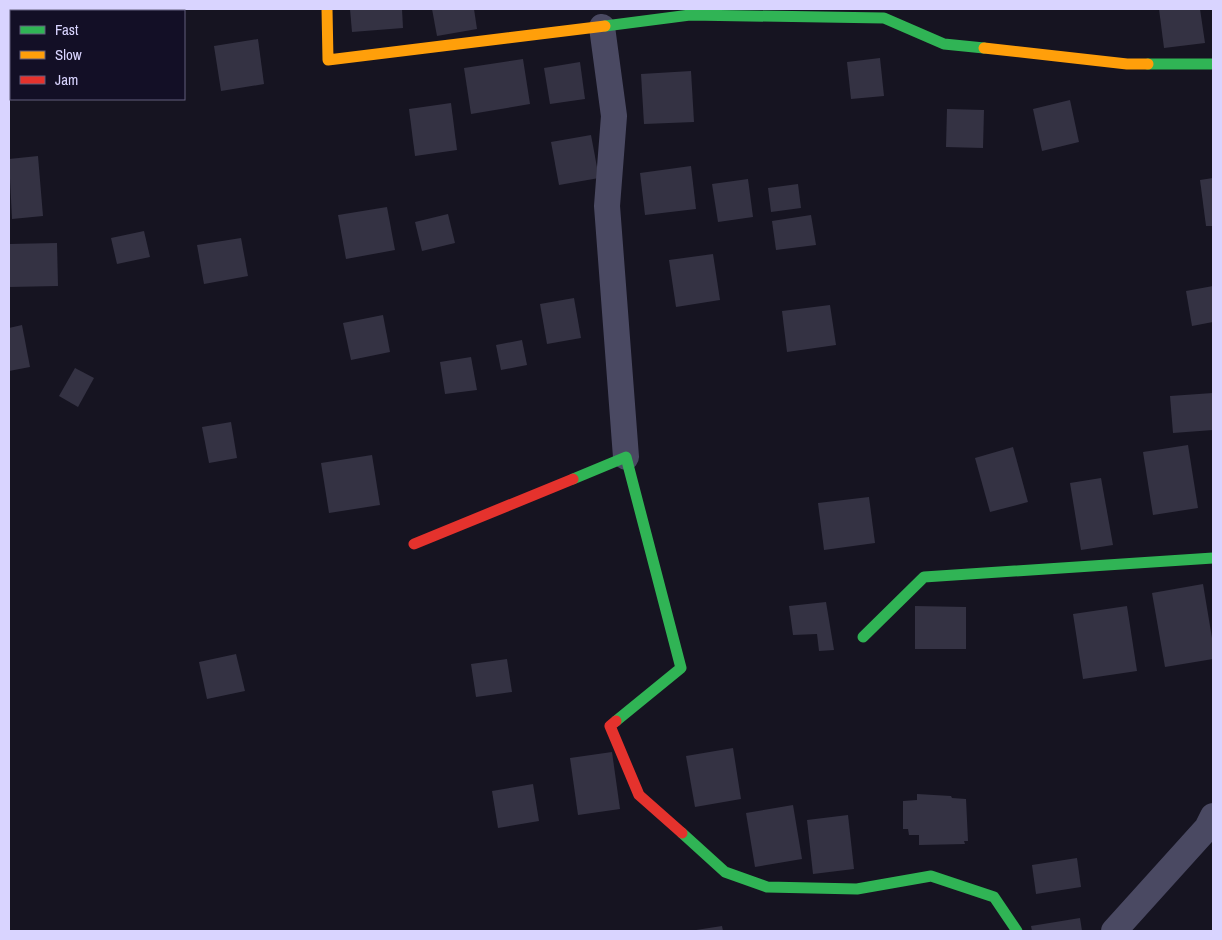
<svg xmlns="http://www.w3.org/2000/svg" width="1222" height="940" viewBox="0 0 1222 940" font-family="'Archivo Narrow',sans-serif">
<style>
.building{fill:#343243}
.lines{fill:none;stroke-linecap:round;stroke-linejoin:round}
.street{stroke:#4a4962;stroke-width:26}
.fast{stroke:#30b455;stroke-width:11}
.slow{stroke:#ff9f0a;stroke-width:11}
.jam{stroke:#e5322d;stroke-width:11}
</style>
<rect width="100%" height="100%" fill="#161421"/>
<!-- building -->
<g class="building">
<polygon points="350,9 402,9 403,28 352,32"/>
<polygon points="432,9 474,9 477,29 437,36"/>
<polygon points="1159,9 1200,9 1205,43 1164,48"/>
<polygon points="258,39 264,84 221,91 214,46"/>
<polygon points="880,58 884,96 851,99 847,62"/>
<polygon points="523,59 530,104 471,114 464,68"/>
<polygon points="580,62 585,99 550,104 544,68"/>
<polygon points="691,71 694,122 644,124 641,74"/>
<polygon points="1070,100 1079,142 1042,151 1033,109"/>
<polygon points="451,103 457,150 415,156 409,109"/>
<polygon points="947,109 984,110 983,148 946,147"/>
<polygon points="591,135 599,178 559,185 551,142"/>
<polygon points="38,156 43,216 12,219 9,159"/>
<polygon points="691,166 696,209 645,215 640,173"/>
<polygon points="1213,178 1213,226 1206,226 1200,180"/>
<polygon points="748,179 753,217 718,222 712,184"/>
<polygon points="798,184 801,208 771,212 768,188"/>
<polygon points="387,207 395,250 346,259 338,215"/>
<polygon points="448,214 455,243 422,251 415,222"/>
<polygon points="811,215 816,245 776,250 772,221"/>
<polygon points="144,231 150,257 117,264 111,238"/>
<polygon points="241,238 248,276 204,284 197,245"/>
<polygon points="57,243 58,286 9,287 9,244"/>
<polygon points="713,254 720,300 676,307 669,260"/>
<polygon points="1213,286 1213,322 1192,326 1186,291"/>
<polygon points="574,298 581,338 547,344 540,304"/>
<polygon points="830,305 836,345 787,352 782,311"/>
<polygon points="383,315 390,352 351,360 343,323"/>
<polygon points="22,325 30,367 9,371 9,328"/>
<polygon points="522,340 527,365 501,370 496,345"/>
<polygon points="471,357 477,390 445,394 440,362"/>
<polygon points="75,368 94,378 78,407 59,396"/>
<polygon points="1213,393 1213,430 1173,433 1170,396"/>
<polygon points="231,422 237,458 209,463 202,427"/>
<polygon points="1188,445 1198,508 1153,515 1143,452"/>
<polygon points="1013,447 1028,502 990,512 975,458"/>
<polygon points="372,455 380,505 329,513 321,463"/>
<polygon points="1101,478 1113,545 1081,550 1070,483"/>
<polygon points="869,497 875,543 824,550 818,503"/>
<polygon points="1203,584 1213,644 1213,659 1165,667 1152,593"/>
<polygon points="826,602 834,650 819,651 817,634 793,635 789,606"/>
<polygon points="915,606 966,607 966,649 915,649"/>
<polygon points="1127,606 1137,671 1083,679 1073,614"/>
<polygon points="236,654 245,691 207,699 199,662"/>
<polygon points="507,659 512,692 476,697 471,664"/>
<polygon points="733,748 741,799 695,807 686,756"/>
<polygon points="612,752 620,809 578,815 570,758"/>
<polygon points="533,784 539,821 498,828 492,791"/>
<polygon points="917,794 951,796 952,798 966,799 968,841 964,841 965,844 919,845 919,835 909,835 908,829 903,829 903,801 917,800"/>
<polygon points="793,805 802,859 755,867 746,813"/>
<polygon points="848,815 854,869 813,874 807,820"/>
<polygon points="1077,858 1081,887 1036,894 1032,865"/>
<polygon points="1080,918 1082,931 1032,931 1031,926"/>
<polygon points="722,926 723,931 696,931 696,930"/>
</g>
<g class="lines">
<!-- street -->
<g class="street">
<polyline points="602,27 614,116 607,206 626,457"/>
<polyline points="1114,931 1207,828 1213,816"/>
</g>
<!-- fast -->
<g class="fast">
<polyline points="605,26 690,15 884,18 944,44 984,48"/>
<polyline points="1148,64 1213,64"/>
<polyline points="573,479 626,457 681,668 616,721"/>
<polyline points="863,637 924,577 1213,558"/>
<polyline points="682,833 725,872 767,887 857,889 931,876 994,897 1017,931"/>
</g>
<!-- slow -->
<g class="slow">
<polyline points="327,9 328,60 605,26"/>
<polyline points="984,48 1127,64 1148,64"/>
</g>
<!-- jam -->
<g class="jam">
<polyline points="414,544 573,479"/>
<polyline points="616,721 610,726 639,795 682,833"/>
</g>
</g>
<!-- border -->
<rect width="1222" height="940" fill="none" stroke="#d9d4ff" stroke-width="20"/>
<!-- legend -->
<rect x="10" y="10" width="175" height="90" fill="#130f26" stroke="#625e7d"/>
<rect x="20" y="26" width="25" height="8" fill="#30b455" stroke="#625e7d"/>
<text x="55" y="35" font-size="15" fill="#d9d4ff">Fast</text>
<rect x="20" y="51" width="25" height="8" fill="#ff9f0a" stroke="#625e7d"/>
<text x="55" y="60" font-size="15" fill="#d9d4ff">Slow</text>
<rect x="20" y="76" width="25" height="8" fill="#e5322d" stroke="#625e7d"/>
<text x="55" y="85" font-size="15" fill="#d9d4ff">Jam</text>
</svg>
